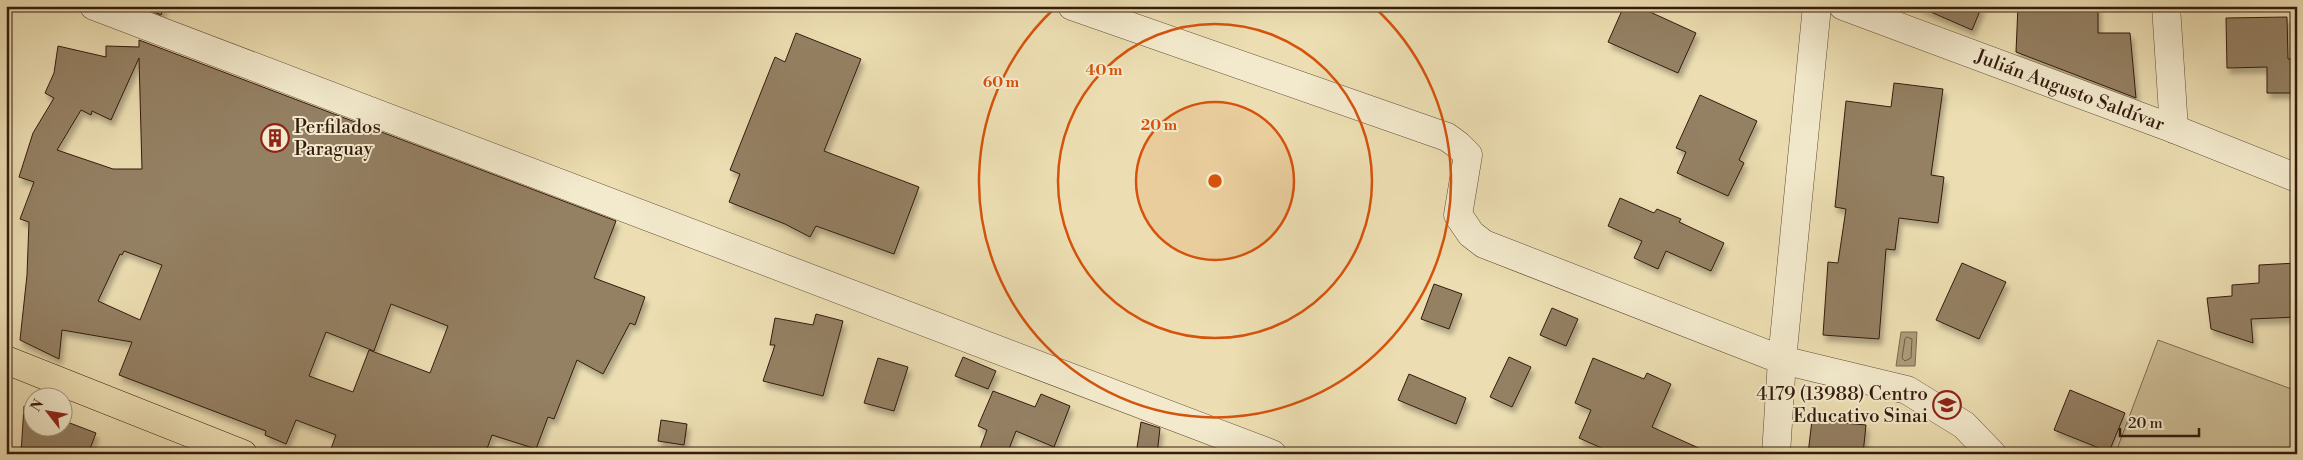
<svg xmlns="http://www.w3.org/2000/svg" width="2303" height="460" viewBox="0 0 2303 460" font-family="'Libre Bodoni',serif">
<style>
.green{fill:#cdbd96;stroke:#806c52}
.water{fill:#ad9c7a;stroke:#7d684f}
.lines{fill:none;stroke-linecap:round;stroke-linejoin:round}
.shore{stroke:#705c44;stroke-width:1}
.building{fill:#948063;stroke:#341b0e;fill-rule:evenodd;filter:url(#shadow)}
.minor-casing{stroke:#624c37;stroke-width:29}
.major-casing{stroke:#341b0e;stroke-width:29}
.minor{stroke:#f3eacd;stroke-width:28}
.major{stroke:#ecdeb2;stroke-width:28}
.ring{fill:none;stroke:#d6530c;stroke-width:2.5}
.labels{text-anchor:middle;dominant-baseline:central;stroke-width:4;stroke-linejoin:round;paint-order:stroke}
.street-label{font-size:19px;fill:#341b0e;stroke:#f3eacd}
.poi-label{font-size:19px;fill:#341b0e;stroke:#f3eacd;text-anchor:start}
.centre{fill:#d6530c;stroke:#f3eacd;stroke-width:2.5}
.ring-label{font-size:15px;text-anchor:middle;font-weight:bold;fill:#d6530c;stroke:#f3eacd;stroke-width:4;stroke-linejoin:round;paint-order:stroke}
</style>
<defs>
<filter id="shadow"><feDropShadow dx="3" dy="5.5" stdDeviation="2.5" flood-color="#0004"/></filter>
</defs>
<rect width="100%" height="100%" fill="#ecdeb2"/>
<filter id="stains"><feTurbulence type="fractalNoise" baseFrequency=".004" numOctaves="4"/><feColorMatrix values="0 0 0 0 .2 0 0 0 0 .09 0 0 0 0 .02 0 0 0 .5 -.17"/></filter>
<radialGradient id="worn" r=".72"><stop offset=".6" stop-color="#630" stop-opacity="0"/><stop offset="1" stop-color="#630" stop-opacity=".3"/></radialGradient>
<!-- green -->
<polygon class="green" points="2158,340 2297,391 2297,443 2293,454 2130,454 2117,449"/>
<!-- water -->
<polygon class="water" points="1901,332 1917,332 1915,366 1896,366"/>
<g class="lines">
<!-- shore -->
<polygon class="shore" points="1907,337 1912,339 1911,358 1905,361 1902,358 1905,339"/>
</g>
<!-- building -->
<g class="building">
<polygon points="139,6 164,6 161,15"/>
<polygon points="1624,6 1637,6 1696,33 1678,73 1608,42"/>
<polygon points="1917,6 1982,6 1972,30"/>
<polygon points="2018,6 2098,6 2098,33 2130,33 2136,98 2016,52"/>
<polygon points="2287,17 2288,59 2297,59 2297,93 2267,93 2267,67 2227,68 2226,18"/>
<polygon points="796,33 861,59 824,151 919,187 894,254 816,226 810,237 785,224 729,202 740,174 730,170 775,57 785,62"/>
<path d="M139,40L616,221L594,278L645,297L635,325L630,323L603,374L577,360L554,419L548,417L536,449L492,435L485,454H329L336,435L296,420L286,444L265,435L266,431L119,375L132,342L62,330L59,359L20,340L27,275L29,222L20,219L34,182L19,177L33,133L54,98L45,93L54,73L58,46L106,57V46L139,47ZM139,58L142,169H113L57,150L81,110L91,115L92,111L111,120ZM124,251L162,265L140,320L98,301L120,254L122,255ZM391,304L448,326L430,373L369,350L353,392L309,376L326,332L374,351Z"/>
<polygon points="1894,83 1943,89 1931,175 1944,177 1938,223 1899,218 1895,250 1886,249 1879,339 1823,335 1828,262 1838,263 1846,209 1835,207 1846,101 1891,107"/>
<polygon points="1700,95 1757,121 1739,160 1744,163 1728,196 1677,173 1686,152 1676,148"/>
<polygon points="1620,198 1654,213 1657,209 1681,219 1679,222 1724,243 1711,271 1666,251 1658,269 1634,258 1642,241 1608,226"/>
<polygon points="1962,263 2006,282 1979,339 1936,320"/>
<polygon points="2297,263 2297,317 2251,319 2253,343 2211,329 2207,298 2232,296 2232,285 2259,283 2259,265"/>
<polygon points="1434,284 1462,294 1449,329 1421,319"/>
<polygon points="1552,308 1578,319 1566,346 1540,335"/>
<polygon points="816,314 843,321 823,396 763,381 775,345 770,345 775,318 813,325"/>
<polygon points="963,357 996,371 988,389 955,376"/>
<polygon points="1509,357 1531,367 1512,407 1490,397"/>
<polygon points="878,358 908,367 894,411 864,403"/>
<polygon points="1593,358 1644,379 1647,373 1671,384 1652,427 1712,454 1615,454 1579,438 1591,410 1575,403"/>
<polygon points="1409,374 1466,398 1456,424 1398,400"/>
<polygon points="2070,390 2125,413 2109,452 2054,430"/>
<polygon points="993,391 1035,407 1041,394 1070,406 1054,447 1016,431 1007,454 978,454 987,430 978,426"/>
<polygon points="24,406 32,409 32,428 62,428 62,420 96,433 88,454 21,454"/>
<polygon points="661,420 687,424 684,445 658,441"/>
<polygon points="1812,420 1866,425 1863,454 1808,454"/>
<polygon points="1141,422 1160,428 1157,454 1136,454"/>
</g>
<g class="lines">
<defs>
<g id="minor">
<polyline points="94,6 1272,454"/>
<polyline points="1072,6 1447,137 1458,145 1468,155 1458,215 1471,234 1484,244 1782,360 1907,390 1964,425 1992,454"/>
<path id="s1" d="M1843,6L2174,129L2297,178"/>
<polyline points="2166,6 2174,129"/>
<polyline points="1776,454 1782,360 1817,6"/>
</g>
<polyline id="major" points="6,360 243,454"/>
</defs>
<!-- minor casing -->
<use href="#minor" class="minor-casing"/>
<!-- major casing -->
<use href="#major" class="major-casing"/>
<!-- minor -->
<use href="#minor" class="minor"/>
<!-- major -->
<use href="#major" class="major"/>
</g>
<!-- distance rings -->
<circle cx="1215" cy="181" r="79" fill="#d6530c" fill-opacity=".12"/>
<g class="ring">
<circle cx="1215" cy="181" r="79"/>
<circle cx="1215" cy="181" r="157"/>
<path d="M1374 7A236 236 0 1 1 1056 7"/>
</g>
<!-- icons -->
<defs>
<symbol id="building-ring" viewBox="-11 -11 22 22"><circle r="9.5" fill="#f3eacd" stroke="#8f2418" stroke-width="1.5"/><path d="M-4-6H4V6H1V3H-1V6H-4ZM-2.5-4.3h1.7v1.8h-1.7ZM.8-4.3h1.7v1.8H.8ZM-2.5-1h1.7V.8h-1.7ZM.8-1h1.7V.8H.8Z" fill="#8f2418"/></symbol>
<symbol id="school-ring" viewBox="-11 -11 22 22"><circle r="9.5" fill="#f3eacd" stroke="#8f2418" stroke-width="1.5"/><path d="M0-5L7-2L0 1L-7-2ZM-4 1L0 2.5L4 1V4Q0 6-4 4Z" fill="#8f2418"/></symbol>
</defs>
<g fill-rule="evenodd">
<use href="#building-ring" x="259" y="122" width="32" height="32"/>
<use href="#school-ring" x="1931" y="389" width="32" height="32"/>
</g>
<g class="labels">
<!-- street labels -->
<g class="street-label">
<text stroke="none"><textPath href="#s1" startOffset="242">Julián Augusto Saldívar</textPath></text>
</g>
<!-- poi labels -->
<g class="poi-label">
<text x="294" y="127">Perfilados<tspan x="294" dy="22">Paraguay</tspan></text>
<text x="1928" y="394" text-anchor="end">4179 (13988) Centro<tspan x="1928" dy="22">Educativo Sinai</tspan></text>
</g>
</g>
<circle cx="1215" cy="181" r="8" class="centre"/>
<g class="ring-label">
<text x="1104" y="75">40 m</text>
<text x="1001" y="87">60 m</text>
<text x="1159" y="130">20 m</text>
</g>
<!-- margin -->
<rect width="2303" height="460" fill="none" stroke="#ecdeb2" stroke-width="25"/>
<rect x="8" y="8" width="2288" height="445" fill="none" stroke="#341b0e" stroke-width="2.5"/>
<rect x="12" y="12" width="2278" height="435" fill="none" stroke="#341b0e"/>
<!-- north arrow -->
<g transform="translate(48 412) rotate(301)"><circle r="24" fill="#f3eacd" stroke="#a79781"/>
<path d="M0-4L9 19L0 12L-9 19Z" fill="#8f2418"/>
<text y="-8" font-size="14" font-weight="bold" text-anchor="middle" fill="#341b0e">N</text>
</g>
<!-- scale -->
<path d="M2120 428v8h79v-8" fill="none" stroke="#341b0e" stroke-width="2.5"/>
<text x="2128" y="428" font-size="15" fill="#341b0e" stroke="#f3eacd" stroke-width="4" paint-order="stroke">20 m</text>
<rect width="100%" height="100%" filter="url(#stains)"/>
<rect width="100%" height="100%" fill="url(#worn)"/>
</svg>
